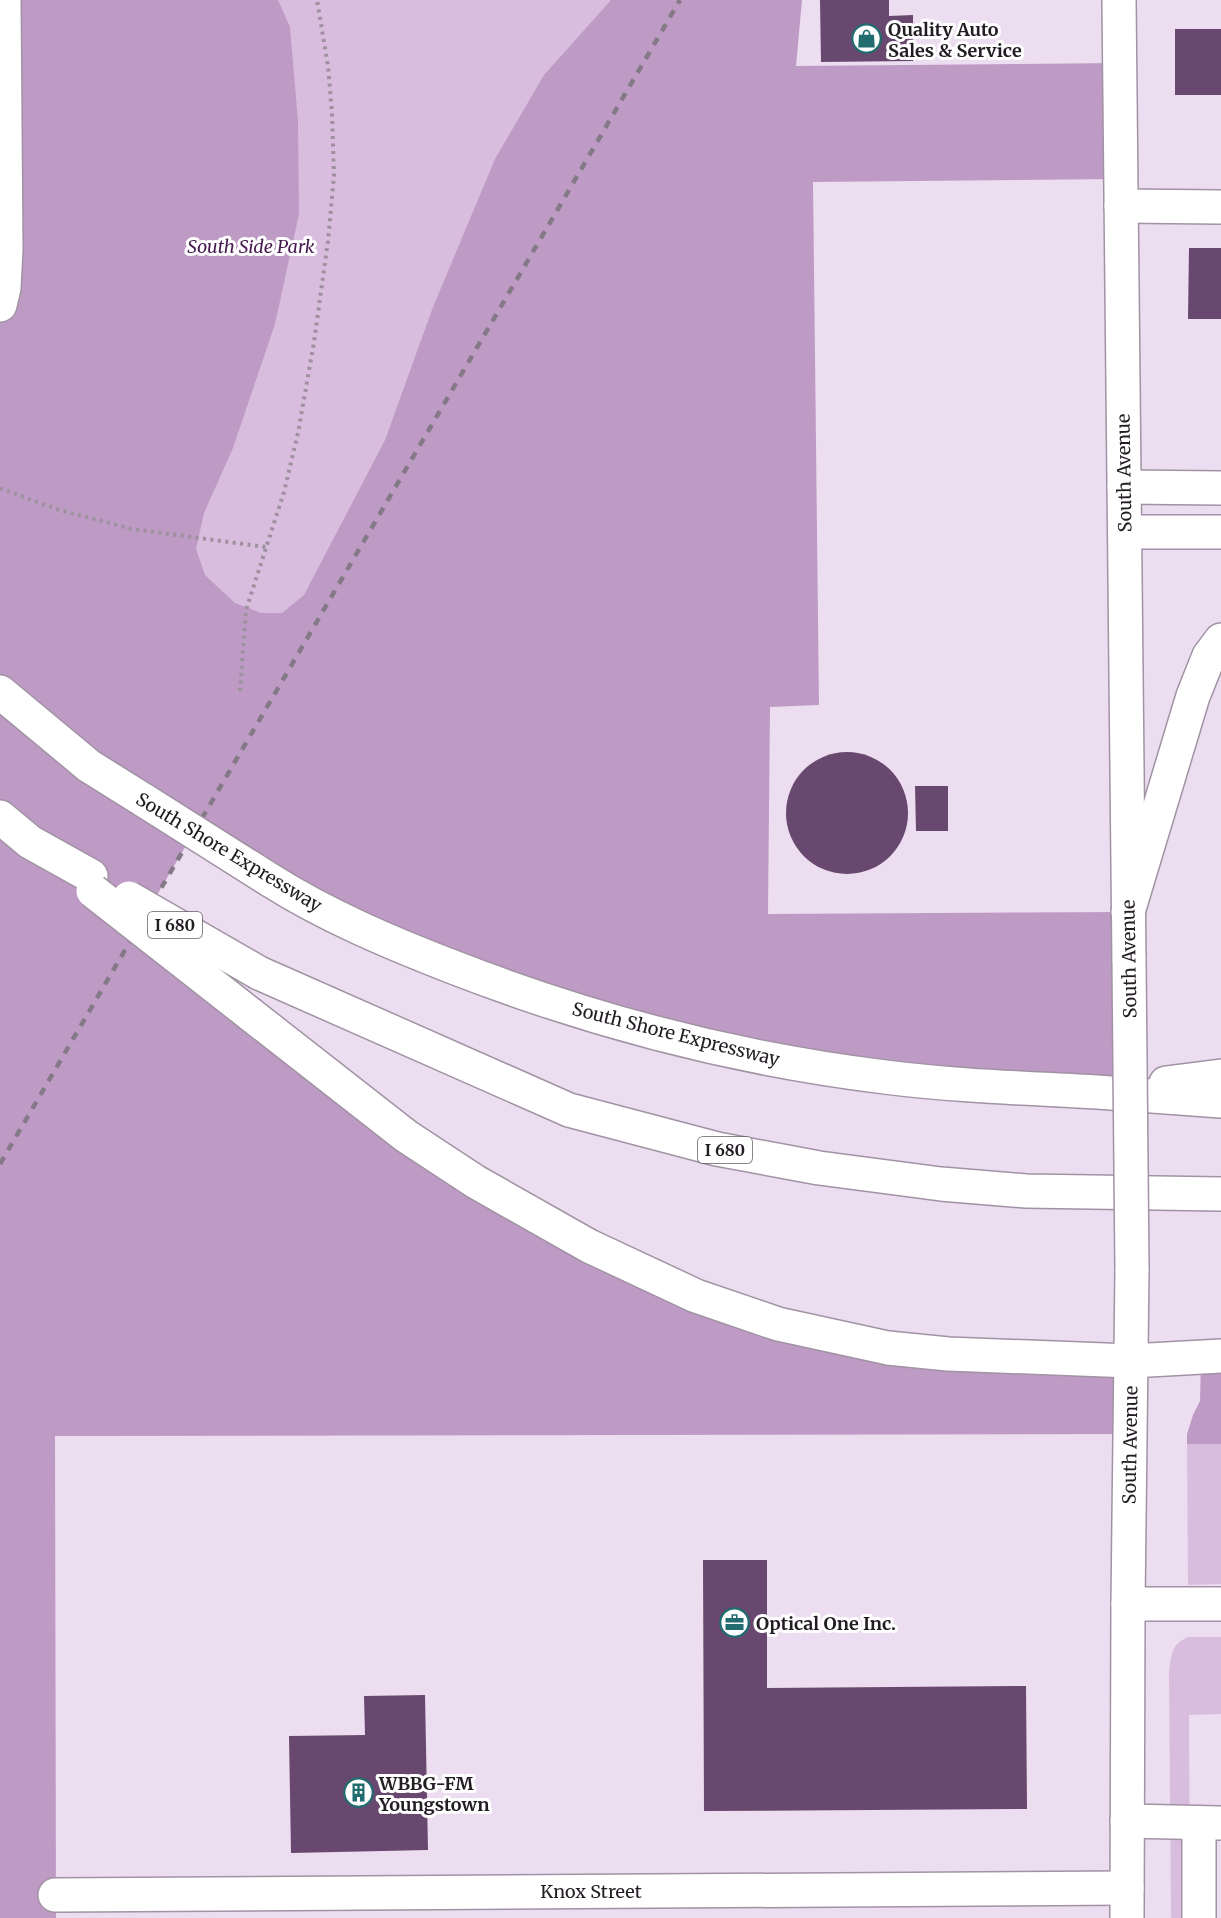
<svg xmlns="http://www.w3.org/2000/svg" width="1221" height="1918" viewBox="0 0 1221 1918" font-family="Merriweather,serif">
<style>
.green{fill:#d9bdde}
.forest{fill:#be9bc5}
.building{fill:#68486e}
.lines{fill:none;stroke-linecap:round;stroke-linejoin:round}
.minor-casing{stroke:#a192a4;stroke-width:36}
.major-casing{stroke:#a192a4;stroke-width:36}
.highway-casing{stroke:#a192a4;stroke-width:36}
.path{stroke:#9d919f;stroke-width:4;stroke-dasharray:3 4.5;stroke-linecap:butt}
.minor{stroke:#fff;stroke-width:33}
.major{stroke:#fff;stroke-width:33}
.highway{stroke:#fff;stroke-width:33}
.rail{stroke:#847986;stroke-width:4.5;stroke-dasharray:8 8;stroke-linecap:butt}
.major-bridge-casing{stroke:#a192a4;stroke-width:36;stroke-linecap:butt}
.highway-bridge-casing{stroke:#a192a4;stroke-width:36;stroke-linecap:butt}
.major-bridge{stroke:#fff;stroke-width:33}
.highway-bridge{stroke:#fff;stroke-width:33}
.labels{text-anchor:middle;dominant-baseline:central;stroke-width:6;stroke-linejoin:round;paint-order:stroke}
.shield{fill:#fff;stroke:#646065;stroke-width:1.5}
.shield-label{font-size:16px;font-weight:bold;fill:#221c23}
.poi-label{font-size:18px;font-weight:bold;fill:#221c23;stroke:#fff;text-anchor:start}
.park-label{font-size:18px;font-style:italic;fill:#461a4f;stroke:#fff}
.street-label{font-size:18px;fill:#221c23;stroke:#fff}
</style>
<rect width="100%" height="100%" fill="#edddf0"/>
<!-- green -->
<g class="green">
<polygon points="4,0 688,0 230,769"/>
<polygon points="1187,1444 1221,1444 1221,1584 1188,1585"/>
<path d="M1188,1637H1221V1714L1189,1715L1190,1918H1171L1169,1671C1172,1653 1171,1645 1188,1637Z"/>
</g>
<!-- forest -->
<g class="forest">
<polygon points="4,0 278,0 290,27 298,121 299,214 275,324 233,448 204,513 196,549 205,575 235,603 261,613 282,613 304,595 385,440 433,307 495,159 544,75 611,0 802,0 796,66 1120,63 1121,179 813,182 819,705 770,707 768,914 1128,912 1130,1083 884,1077 514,991 194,832 137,929 406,1136 778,1324 1131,1361 1130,1434 55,1436 56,1918 0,1918 0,305"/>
<polygon points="1221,1356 1221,1444 1187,1444 1187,1434 1193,1415 1200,1401 1201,1357"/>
</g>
<!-- building -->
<g class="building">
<polygon points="820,0 889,0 889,16 913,15 913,61 821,62"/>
<rect x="1175" y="29" width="46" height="66"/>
<polygon points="1189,248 1221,248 1221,319 1188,319"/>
<circle cx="847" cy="813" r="61"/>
<polygon points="915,786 948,786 948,831 916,831"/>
<polygon points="703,1560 767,1560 767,1688 1026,1686 1027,1809 704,1811"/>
<polygon points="425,1695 428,1850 291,1853 289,1736 365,1735 364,1696"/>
</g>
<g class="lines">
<defs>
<g id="minor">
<polyline points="1121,206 1221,207"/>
<polyline points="0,305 4,288 6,249 4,0"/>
<polyline points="1128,1604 1221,1604"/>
<polyline points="1127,1821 1219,1823"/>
<polyline points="1199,1823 1199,1918"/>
<polyline points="55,1895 1127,1888"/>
</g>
<g id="major">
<polyline points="1119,0 1129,961"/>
<polyline points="1127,1918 1128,1604 1132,1269"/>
</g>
<g id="highway">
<polyline points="1124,487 1221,488"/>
<polyline points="1125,532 1221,532"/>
<polyline points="0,692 89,766 145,801"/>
<polyline points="0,817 30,842 91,876"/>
<path d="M270,880C327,916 391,943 453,967C592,1021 737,1059 885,1077C956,1086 1026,1088 1097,1092C1139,1095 1180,1098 1221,1101"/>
<polyline points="1128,912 1193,696 1209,656 1221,640"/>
<polyline points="259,973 569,1110 717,1149 819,1168 941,1184 1026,1191 1221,1194"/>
<polyline points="250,1014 406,1136 476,1182 589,1246 696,1296 778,1324 888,1348 948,1354 1131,1361 1221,1356"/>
<polyline points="1166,1083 1221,1076"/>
</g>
</defs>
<!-- minor casing -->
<use href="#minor" class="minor-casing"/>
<!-- major casing -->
<use href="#major" class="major-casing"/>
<!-- highway casing -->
<use href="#highway" class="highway-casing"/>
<!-- path -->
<g class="path">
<polyline points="0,488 56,509 132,529 266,547"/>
<polyline points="240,691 246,610 284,492 298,433 314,342 328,241 334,175 332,113 328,66 317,0"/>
</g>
<!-- minor -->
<use href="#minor" class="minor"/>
<!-- major -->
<use href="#major" class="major"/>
<!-- highway -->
<use href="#highway" class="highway"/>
<!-- rail -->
<polyline class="rail" points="0,1164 680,0"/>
<defs>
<polyline id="major-bridge" points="1129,961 1132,1269"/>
<g id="highway-bridge">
<polyline points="145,801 270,880"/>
<polyline points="93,891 250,1014"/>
<polyline points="129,898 259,973"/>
</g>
</defs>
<!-- major-bridge casing -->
<use href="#major-bridge" class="major-bridge-casing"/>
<!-- highway-bridge casing -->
<use href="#highway-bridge" class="highway-bridge-casing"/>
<!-- major-bridge -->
<use href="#major-bridge" class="major-bridge"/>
<!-- highway-bridge -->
<use href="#highway-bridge" class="highway-bridge"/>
</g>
<!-- icons -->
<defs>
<symbol id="shop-ring" viewBox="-11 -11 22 22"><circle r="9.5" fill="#fff" stroke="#206c6f" stroke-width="1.5"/><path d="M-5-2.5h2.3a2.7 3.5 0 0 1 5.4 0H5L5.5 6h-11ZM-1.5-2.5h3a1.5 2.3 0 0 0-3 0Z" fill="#206c6f"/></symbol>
<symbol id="office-ring" viewBox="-11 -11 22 22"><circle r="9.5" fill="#fff" stroke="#206c6f" stroke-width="1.5"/><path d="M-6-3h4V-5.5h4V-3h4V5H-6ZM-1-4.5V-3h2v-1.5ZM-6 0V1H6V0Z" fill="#206c6f"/></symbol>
<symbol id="building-ring" viewBox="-11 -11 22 22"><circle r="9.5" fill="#fff" stroke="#206c6f" stroke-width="1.5"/><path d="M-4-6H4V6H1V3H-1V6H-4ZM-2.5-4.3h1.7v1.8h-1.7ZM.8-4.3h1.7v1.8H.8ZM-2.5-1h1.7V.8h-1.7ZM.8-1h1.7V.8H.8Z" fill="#206c6f"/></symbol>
</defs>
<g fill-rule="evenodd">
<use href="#shop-ring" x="850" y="22" width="33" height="33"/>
<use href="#office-ring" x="718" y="1606" width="33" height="33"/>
<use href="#building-ring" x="342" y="1776" width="33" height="33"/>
</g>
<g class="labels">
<!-- shield labels -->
<g class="shield">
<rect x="148" y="912" width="54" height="26" rx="4.5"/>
<rect x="698" y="1137" width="54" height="26" rx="4.5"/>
</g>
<g class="shield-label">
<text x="175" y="925">I 680</text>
<text x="725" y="1150">I 680</text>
</g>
<!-- poi labels -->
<g class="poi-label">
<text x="888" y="29">Quality Auto<tspan x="888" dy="21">Sales &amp; Service</tspan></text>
<text x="756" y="1623">Optical One Inc.</text>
<text x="379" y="1783">WBBG-FM<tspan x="379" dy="21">Youngstown</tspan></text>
</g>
<!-- park labels -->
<g class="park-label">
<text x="251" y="246">South Side Park</text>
</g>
<!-- street labels -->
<g class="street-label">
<text transform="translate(1124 473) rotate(-91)">South Avenue</text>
<text transform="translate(229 852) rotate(31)">South Shore Expressway</text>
<text transform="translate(1129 959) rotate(-91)">South Avenue</text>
<text transform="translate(676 1034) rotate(14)">South Shore Expressway</text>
<text transform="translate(1130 1445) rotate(-89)">South Avenue</text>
<text x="591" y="1891">Knox Street</text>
</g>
</g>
</svg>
